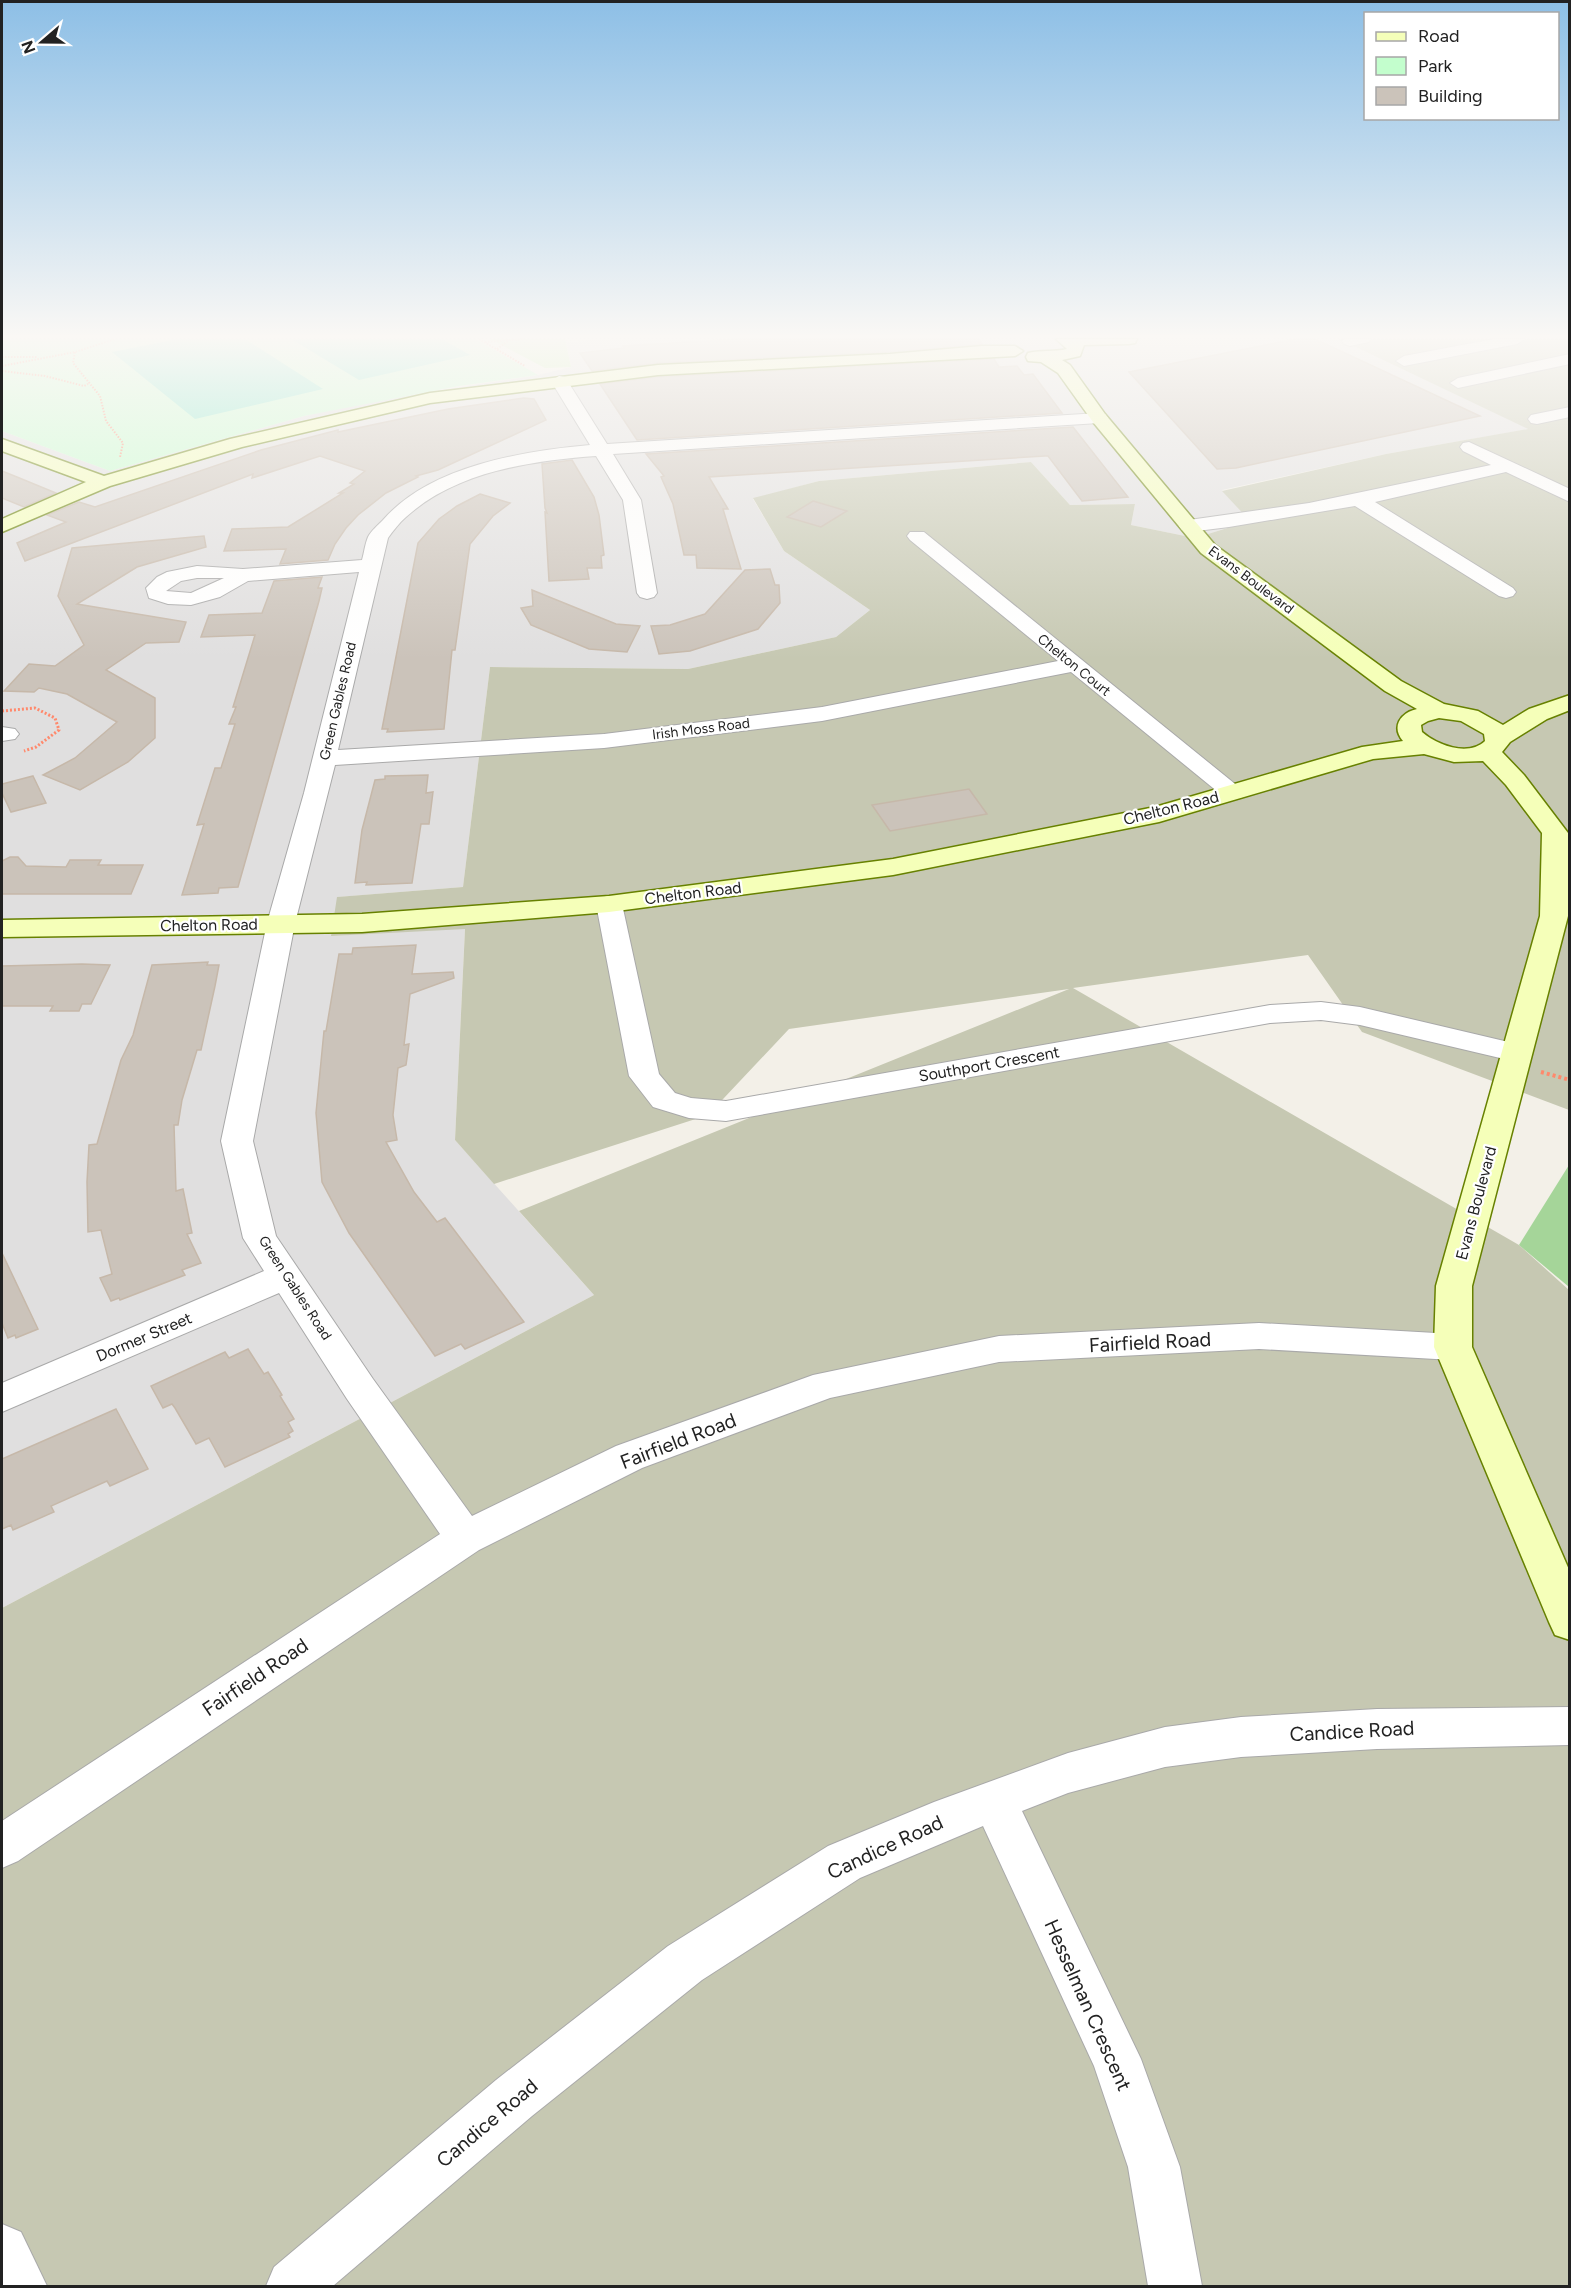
<svg xmlns="http://www.w3.org/2000/svg" width="1571" height="2288" viewBox="0 0 1571 2288" font-family="Figtree,sans-serif">
<style>
.residential{fill:#e0dfdf}
.construction{fill:#c6c8b2}
.grass{fill:#c6f0ab}
.forest{fill:#a5d599}
.park{fill:#c3fecd}
.pitch{fill:#80e7c9}
.building{fill:#cbc3ba;stroke:#c6b8a9;stroke-width:1.5}
.lines{fill:none;stroke-linecap:round;stroke-linejoin:round}
.street-casing{stroke:#a9a9a9;stroke-width:2}
.secondary-casing{stroke:#678100;stroke-width:3}
.path-far2{stroke:#ff896c;stroke-width:2;stroke-dasharray:1.5 1.5;stroke-linecap:butt}
.path-far1{stroke:#ff896c;stroke-width:3;stroke-dasharray:2 2;stroke-linecap:butt}
.path{stroke:#ff896c;stroke-width:4;stroke-dasharray:3 3;stroke-linecap:butt}
.street{fill:#fff;fill-rule:evenodd}
.secondary{fill:#f5ffb9;fill-rule:evenodd}
.labels{text-anchor:middle;dominant-baseline:central;stroke-width:4.5;stroke-linejoin:round;paint-order:stroke}
.far-street-label{font-size:14px;fill:#222;stroke:#fff}
.street-label{font-size:16px;fill:#222;stroke:#fff}
.near-street-label{font-size:20px;fill:#222;stroke:#fff}
</style>
<rect width="100%" height="100%" fill="#f3f0e8"/>
<!-- residential -->
<polygon class="residential" points="615,339 1339,339 1529,429 1386,454 1222,490 1250,521 1195,538 1131,525 1135,504 1070,505 1031,462 819,481 753,499 784,551 870,610 836,637 688,669 490,667 463,887 338,897 331,936 465,928 455,1140 594,1295 2,1608 2,431 110,471 304,416 377,400 538,375 571,367 566,342"/>
<!-- construction -->
<polygon class="construction" points="1339,339 1569,339 1569,1110 1362,1032 1308,955 1073,988 1519,1245 1569,1290 1569,2286 2,2286 2,1608 594,1295 519,1211 1069,989 789,1029 708,1115 494,1184 455,1140 465,929 331,936 337,897 463,887 490,667 688,669 836,637 870,610 784,551 753,498 819,481 1031,462 1070,505 1135,504 1131,525 1195,538 1250,521 1222,491 1386,454 1528,429"/>
<!-- grass -->
<polygon class="grass" points="490,339 565,339 571,367 545,368"/>
<!-- forest -->
<polygon class="forest" points="1569,1165 1569,1287 1519,1245"/>
<!-- park -->
<polygon class="park" points="2,339 475,339 538,375 459,386 304,416 110,471 2,431"/>
<!-- pitch -->
<g class="pitch">
<polygon points="178,339 245,339 323,389 195,419 112,352"/>
<polygon points="291,339 442,339 470,355 359,380"/>
</g>
<!-- building -->
<g class="building">
<polygon points="738,339 978,339 982,344 890,352 658,363 592,371 580,353 624,348 623,346"/>
<polygon points="1296,339 1315,339 1480,416 1236,468 1217,469 1129,372"/>
<polygon points="994,359 999,367 1017,366 1024,375 1033,374 1062,413 637,440 600,384 658,377"/>
<polygon points="524,398 534,399 546,420 438,470 416,476 418,477 386,493 358,515 346,528 335,544 328,560 280,564 286,549 224,551 232,529 288,527 343,493 339,493 354,484 350,483 365,471 320,456 252,478 253,474 25,561 17,543 66,522 47,515 79,502 95,507 261,450 338,430 338,432 448,409"/>
<polygon points="1073,427 1128,497 1082,501 1048,456 1045,456 709,477 728,509 723,509 741,569 697,568 696,555 684,555 673,504 661,477 664,476 646,454"/>
<polygon points="572,460 594,497 599,515 604,555 601,556 602,568 587,568 589,579 549,581 545,512 547,513 545,508 542,464"/>
<polygon points="2,471 17,477 56,493 24,507 2,498"/>
<polygon points="480,494 510,503 493,516 470,544 455,650 452,650 444,729 387,732 388,729 382,729 418,543 439,519 457,506"/>
<polygon points="813,501 847,511 821,527 787,517"/>
<polygon points="204,536 206,547 137,567 77,604 186,622 179,642 146,643 106,670 155,698 155,738 128,762 80,790 43,775 75,758 117,722 67,694 39,688 34,692 4,691 29,664 55,666 84,645 58,596 72,548"/>
<polygon points="770,569 775,585 779,585 780,603 758,629 690,651 659,654 651,626 670,625 705,614 745,570"/>
<polygon points="322,577 318,588 322,588 319,601 238,887 219,888 218,893 182,895 204,824 197,825 215,768 221,768 235,724 229,724 236,707 233,707 255,635 201,637 209,615 262,613 274,581"/>
<polygon points="532,590 616,624 640,626 627,652 589,649 531,625 521,608 533,606"/>
<polygon points="428,775 426,793 433,792 429,824 421,824 412,883 366,885 367,882 355,883 362,830 375,780 385,779 385,776"/>
<polygon points="33,776 46,803 11,812 2,793 2,784"/>
<polygon points="969,789 987,814 890,831 872,805"/>
<polygon points="10,857 18,857 26,866 66,867 70,860 101,860 98,865 143,865 131,894 2,894 2,861"/>
<polygon points="416,945 412,974 453,972 454,978 410,994 404,1045 409,1044 406,1065 398,1068 393,1115 397,1140 386,1142 414,1192 437,1222 445,1218 524,1322 465,1349 461,1344 435,1356 349,1233 322,1182 316,1113 324,1031 326,1031 339,954 352,954 353,948"/>
<polygon points="208,962 207,965 219,965 215,986 201,1050 197,1050 182,1100 178,1125 174,1125 176,1191 183,1189 192,1233 187,1234 201,1263 182,1270 185,1275 120,1300 119,1298 111,1301 100,1278 112,1274 101,1230 88,1232 87,1182 89,1145 97,1144 121,1060 133,1035 152,965"/>
<polygon points="82,964 110,965 91,1004 82,1004 79,1011 50,1011 53,1006 2,1006 2,966"/>
<polygon points="2,1253 38,1329 16,1338 15,1335 8,1338 2,1323"/>
<polygon points="248,1349 264,1374 268,1372 282,1395 280,1396 294,1419 288,1422 293,1431 288,1434 290,1437 225,1467 209,1438 196,1444 175,1408 172,1404 163,1408 151,1386 225,1352 229,1358"/>
<polygon points="116,1409 148,1469 110,1486 107,1481 51,1506 54,1512 13,1530 11,1525 2,1529 2,1459"/>
</g>
<g class="lines">
<defs>
<g id="street">
<polygon points="1344,339 1371,339 1369,342 1350,346 1344,344 1342,341"/>
<polygon points="1494,339 1525,339 1517,344 1404,366 1396,361 1404,356"/>
<polygon points="1570,354 1570,364 1458,388 1450,383 1458,378"/>
<path d="M559,376L565,377L607,444L1099,413L1105,414L1108,418L1105,422L1099,423L613,454L641,500L657,593L654,597L647,599L640,597L637,593L623,500L596,456C531,461 457,471 406,517C399,523 393,531 388,538L338,750L604,734L822,707L1058,661L910,540L907,536L910,532H924L1245,792L1242,797L1233,799L1224,797L1071,672L822,721L604,748L335,765L295,923L253,1141L276,1236L373,1379L472,1516L616,1446L813,1375L999,1336L1259,1323L1453,1334L1466,1338L1471,1347L1466,1356L1453,1360L1259,1349L999,1362L830,1398L642,1468L479,1550L18,1861L2,1868V1821L440,1534L347,1399L279,1293L2,1412V1383L264,1271L243,1238L221,1141L267,923L304,793L359,572L248,581L220,597L191,605L168,604L149,598L146,588L157,577L167,572L197,566L243,569L362,560C364,553 365,544 368,537C371,531 378,525 383,520C430,466 522,451 590,445L551,381ZM197,578H224L191,593L166,591L181,581Z"/>
<polygon points="1570,407 1570,417 1537,424 1531,423 1528,419 1531,415"/>
<polygon points="1469,442 1570,489 1570,502 1506,472 1375,502 1513,588 1516,592 1513,596 1506,598 1499,596 1355,506 1229,527 1189,532 1182,530 1179,526 1182,522 1189,520 1309,503 1491,465 1463,451 1460,447 1463,443"/>
<polygon points="2,727 15,729 19,734 15,739 2,741"/>
<polygon points="609,896 618,898 622,904 659,1074 675,1093 691,1098 726,1101 1270,1005 1321,1002 1360,1007 1517,1044 1528,1046 1532,1053 1528,1060 1517,1062 1360,1025 1321,1020 1270,1023 726,1121 689,1118 653,1107 629,1076 596,904 600,898"/>
<polygon points="1570,1707 1570,1745 1377,1749 1241,1757 1165,1767 1068,1793 1022,1811 1141,2059 1180,2167 1202,2286 1148,2286 1128,2167 1094,2066 983,1826 860,1878 702,1980 532,2116 333,2286 266,2286 274,2267 496,2080 668,1946 828,1846 934,1802 1068,1753 1165,1727 1241,1717 1377,1709"/>
<polygon points="2,2224 21,2232 47,2286 2,2286"/>
</g>
<g id="secondary">
<path d="M1056,339H1137L1135,343L1129,344L1084,345L1080,356L1062,360L1070,365L1105,414L1215,545L1401,681L1444,704L1478,711L1503,725L1529,709L1570,695V710L1547,719L1510,742L1502,752L1524,775L1568,833V916L1472,1286V1347L1570,1572V1640L1555,1635L1549,1622L1434,1347L1436,1286L1540,916L1542,833L1506,785L1483,761L1454,762L1424,754L1373,759L1159,822L893,875L609,912L362,932L2,937V920L362,914L609,896L893,859L1155,807L1362,747L1403,741C1391,727 1400,713 1417,709L1385,691L1201,553L1093,422L1058,373L1041,362L1028,361L1026,357L1028,353C1041,350 1054,352 1067,349ZM1439,718L1461,721L1484,734L1485,741C1468,757 1437,745 1422,732L1421,725L1428,721Z"/>
<polygon points="982,346 1015,346 1023,351 1015,356 658,375 430,403 242,447 110,486 2,532 2,519 86,482 2,451 2,439 104,476 230,439 430,393 658,365 890,354"/>
</g>
</defs>
<!-- street casing -->
<use href="#street" class="street-casing"/>
<!-- secondary casing -->
<use href="#secondary" class="secondary-casing"/>
<!-- path-far2 -->
<g class="path-far2">
<polyline points="479,339 525,366"/>
<polyline points="485,342 523,339"/>
<polyline points="497,349 508,341"/>
<polyline points="75,352 73,363 100,396 106,421 123,443 120,457"/>
<polyline points="2,357 38,357"/>
<polyline points="2,366 75,352 115,339"/>
<polyline points="2,371 45,376 84,386 88,384"/>
</g>
<!-- path-far1 -->
<polyline class="path-far1" points="2,711 35,708 55,718 59,730 36,747 24,751"/>
<!-- path -->
<polyline class="path" points="1541,1072 1570,1080"/>
<!-- street -->
<use href="#street" class="street"/>
<!-- secondary -->
<use href="#secondary" class="secondary"/>
</g>
<!-- sky -->
<linearGradient id="sky" x2="0" y2="1"><stop stop-color="#8dbfe6"/><stop offset="0.51" stop-color="#faf8f5"/><stop offset="1" stop-color="#faf8f5" stop-opacity="0"/></linearGradient>
<rect width="1571" height="659" fill="url(#sky)"/>
<g class="labels">
<!-- far-street labels -->
<g class="far-street-label">
<text transform="translate(1251 580) rotate(37)">Evans Boulevard</text>
<text transform="translate(1074 665) rotate(39)">Chelton Court</text>
<text transform="translate(338 701) rotate(-77)">Green Gables Road</text>
<text transform="translate(701 729) rotate(-7)">Irish Moss Road</text>
<text transform="translate(295 1288) rotate(57)">Green Gables Road</text>
</g>
<!-- street labels -->
<g class="street-label">
<text transform="translate(1171 808) rotate(-14)">Chelton Road</text>
<text transform="translate(693 893) rotate(-7)">Chelton Road</text>
<text transform="translate(209 925) rotate(-1)">Chelton Road</text>
<text transform="translate(989 1064) rotate(-10)">Southport Crescent</text>
<text transform="translate(1476 1203) rotate(-75)">Evans Boulevard</text>
<text transform="translate(144 1337) rotate(-23)">Dormer Street</text>
</g>
<!-- near-street labels -->
<g class="near-street-label">
<text transform="translate(1150 1342) rotate(-3)">Fairfield Road</text>
<text transform="translate(678 1441) rotate(-21)">Fairfield Road</text>
<text transform="translate(255 1677) rotate(-34)">Fairfield Road</text>
<text transform="translate(1352 1731) rotate(-3)">Candice Road</text>
<text transform="translate(885 1847) rotate(-25)">Candice Road</text>
<text transform="translate(1088 2005) rotate(66)">Hesselman Crescent</text>
<text transform="translate(487 2123) rotate(-40)">Candice Road</text>
</g>
</g>
<!-- border -->
<rect width="1571" height="2288" fill="none" stroke="#222222" stroke-width="6"/>
<!-- legend -->
<rect x="1364" y="12" width="195" height="108" fill="#ffffff" stroke="#a7a7a7" stroke-width="1.5"/>
<rect x="1376" y="32" width="30" height="9" fill="#f5ffb9" stroke="#a7a7a7" stroke-width="1.5"/>
<text x="1418" y="42" font-size="18" fill="#222222">Road</text>
<rect x="1376" y="57" width="30" height="18" fill="#c3fecd" stroke="#a7a7a7" stroke-width="1.5"/>
<text x="1418" y="72" font-size="18" fill="#222222">Park</text>
<rect x="1376" y="87" width="30" height="18" fill="#cbc3ba" stroke="#a7a7a7" stroke-width="1.5"/>
<text x="1418" y="102" font-size="18" fill="#222222">Building</text>
<!-- north arrow -->
<g transform="translate(42 42) rotate(250)" stroke="#ffffff" stroke-width="4.5" paint-order="stroke">
<path d="M0-4.5L10 22L0 15L-10 22Z" fill="#222222"/>
<text y="-9" font-size="16" font-weight="bold" text-anchor="middle" fill="#222222">N</text>
</g>
</svg>
